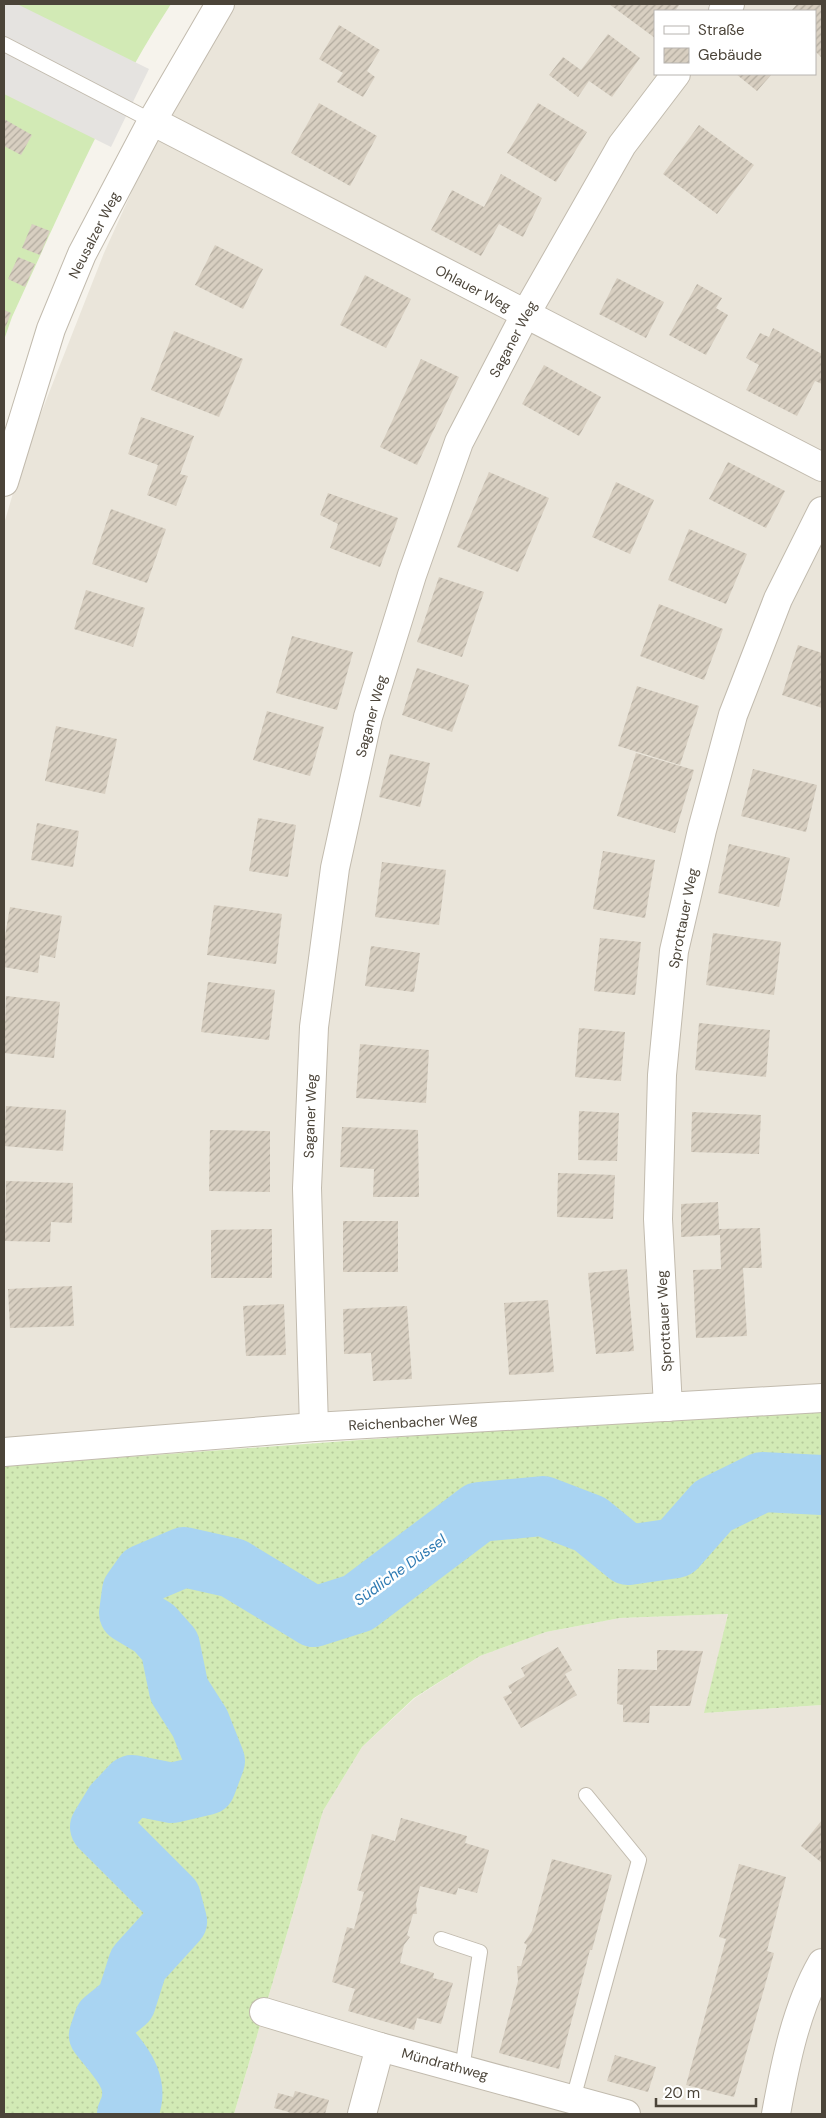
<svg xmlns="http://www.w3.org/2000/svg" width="826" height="2118" viewBox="0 0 826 2118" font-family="'DM Sans',sans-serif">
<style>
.residential{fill:#eae5da;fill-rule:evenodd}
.grass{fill:url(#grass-dots)}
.garden{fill:#d2eab5}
.parking{fill:#e5e3e0}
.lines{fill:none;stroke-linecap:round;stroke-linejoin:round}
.river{stroke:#a9d4f2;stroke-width:60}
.building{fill:url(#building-hatch)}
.service-casing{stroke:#c2bbae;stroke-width:16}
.minor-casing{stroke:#c2bbae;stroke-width:30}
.tertiary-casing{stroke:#c2bbae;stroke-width:30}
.service{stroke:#fff;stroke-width:14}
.minor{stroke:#fff;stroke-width:28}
.tertiary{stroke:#fff;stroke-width:28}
.labels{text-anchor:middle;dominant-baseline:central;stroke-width:5;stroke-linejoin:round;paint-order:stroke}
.street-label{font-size:14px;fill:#4b4439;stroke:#fff}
.water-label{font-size:15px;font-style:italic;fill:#2e7ab2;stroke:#fff}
</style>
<defs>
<pattern id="grass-dots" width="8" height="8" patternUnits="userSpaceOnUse" patternTransform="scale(1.25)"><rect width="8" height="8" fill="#d2eab5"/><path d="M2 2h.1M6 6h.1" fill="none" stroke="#b6ca9c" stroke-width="1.8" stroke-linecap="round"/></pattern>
<pattern id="building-hatch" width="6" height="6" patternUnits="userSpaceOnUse" patternTransform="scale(1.25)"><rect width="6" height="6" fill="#d8cfc1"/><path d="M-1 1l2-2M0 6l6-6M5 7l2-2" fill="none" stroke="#b1aa9e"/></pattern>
</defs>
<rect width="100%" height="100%" fill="#f6f3ec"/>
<!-- residential -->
<g class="residential">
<path d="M233,4H822V1390L4,1445V524L23,459L104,253L157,136ZM655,11H815V74H655Z"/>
<polygon points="728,1614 705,1713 822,1705 822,2114 234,2114 323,1811 362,1747 415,1698 480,1656 546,1632 620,1618"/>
</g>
<!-- grass -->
<polygon class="grass" points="822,1406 822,1705 704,1713 728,1614 620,1618 546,1632 480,1656 414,1698 362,1747 323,1811 234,2114 4,2114 4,1466"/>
<!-- garden -->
<path class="garden" d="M4,4H171C107,102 61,211 12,317L4,340Z"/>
<!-- parking -->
<polygon class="parking" points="4,4 17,4 149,69 111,147 4,94"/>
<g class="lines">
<!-- river -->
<path class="river" d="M127,2114C144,2081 117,2059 99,2035L104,2020L126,2002L138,1964L177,1921L171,1898L100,1827L114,1804L132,1785L172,1793L206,1785L215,1761L200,1723L179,1690L170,1646L154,1628L129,1613L132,1591L144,1574L184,1557L233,1568L314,1617L358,1603L479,1512L543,1506L590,1524L628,1555L676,1548L713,1506L762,1482L822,1485"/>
</g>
<!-- building -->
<g class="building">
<polygon points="609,4 680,4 675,11 655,11 655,38"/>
<polygon points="797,4 822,4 822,58 815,51 815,11 791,11"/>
<polygon points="339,25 380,50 367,71 375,77 363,97 337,82 343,73 319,59"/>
<polygon points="608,34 640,58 612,97 589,81 578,97 549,75 563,57 581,70"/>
<polygon points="736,74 772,74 757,91"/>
<polygon points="319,103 377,136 350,186 291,153"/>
<polygon points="538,103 587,132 556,182 507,153"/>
<polygon points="4,119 32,135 21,155 4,146"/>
<polygon points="699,125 754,165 717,214 663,174"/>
<polygon points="501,174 542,198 523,237 499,224 481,256 431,230 452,190 484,207"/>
<polygon points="32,224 50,231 40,255 22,248"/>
<polygon points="215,245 263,269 243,309 195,285"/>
<polygon points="18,257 35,264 25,287 8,279"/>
<polygon points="365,275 411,299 386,348 340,325"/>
<polygon points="617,278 664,302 646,338 599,314"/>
<polygon points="697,284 722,298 716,308 728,315 706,355 669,335"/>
<polygon points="4,310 11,313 4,331"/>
<polygon points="773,328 822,354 822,384 815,381 797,416 746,390 759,365 746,358 760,333 769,337"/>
<polygon points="174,331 243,359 219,417 151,390"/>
<polygon points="421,359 459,377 417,465 380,447"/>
<polygon points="544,365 601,397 579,436 522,404"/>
<polygon points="141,417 194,436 180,474 188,476 176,506 147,495 158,465 128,454"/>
<polygon points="728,462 785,491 766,528 709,499"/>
<polygon points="489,472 549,498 518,572 457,547"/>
<polygon points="616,482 654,500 630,554 592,537"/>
<polygon points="328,493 398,518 380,567 330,548 338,524 320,515"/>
<polygon points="111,509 166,529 147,583 92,564"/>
<polygon points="689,529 747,554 726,604 668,580"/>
<polygon points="439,577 484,592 462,657 417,642"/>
<polygon points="86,590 145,608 133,647 74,629"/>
<polygon points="659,604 723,629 704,680 640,656"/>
<polygon points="292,636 353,652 337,710 276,693"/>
<polygon points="798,645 822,653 822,708 782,695"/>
<polygon points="417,668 469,685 452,732 402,715"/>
<polygon points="637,686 699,706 680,765 618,746"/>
<polygon points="267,711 324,727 310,776 253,760"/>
<polygon points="56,726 117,739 105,794 45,781"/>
<polygon points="636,753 694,770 675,833 617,816"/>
<polygon points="390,754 430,763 420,807 379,797"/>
<polygon points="753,769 817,785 806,832 741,816"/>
<polygon points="258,818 296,825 288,877 249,871"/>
<polygon points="37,823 79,831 73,867 31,860"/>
<polygon points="729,844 790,858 779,907 718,893"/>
<polygon points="603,851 655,860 645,918 593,909"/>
<polygon points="382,862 446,870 439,925 375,917"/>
<polygon points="214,905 282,914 276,964 207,955"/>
<polygon points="10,907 62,916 55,958 40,955 38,973 4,967 4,942"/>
<polygon points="713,933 781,942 774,995 706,985"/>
<polygon points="600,938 641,942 635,995 594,991"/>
<polygon points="371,946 420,953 414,992 365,986"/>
<polygon points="208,982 275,990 269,1040 201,1032"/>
<polygon points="6,996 60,1002 54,1058 4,1053"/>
<polygon points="699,1023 770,1030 766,1077 695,1070"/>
<polygon points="579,1028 625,1032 621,1081 575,1077"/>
<polygon points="360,1044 429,1050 426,1103 356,1098"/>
<polygon points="6,1106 66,1110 63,1151 4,1146"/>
<polygon points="579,1111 619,1113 617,1161 578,1160"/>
<polygon points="692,1112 761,1115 759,1154 691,1152"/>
<polygon points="342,1127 418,1130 419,1197 373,1197 374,1169 340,1167"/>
<polygon points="210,1130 270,1131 270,1192 209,1191"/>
<polygon points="558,1173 615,1175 613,1219 557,1217"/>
<polygon points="6,1181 73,1183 72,1223 51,1222 50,1242 5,1241"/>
<polygon points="718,1202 719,1229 760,1228 762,1268 743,1268 747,1336 696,1338 693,1270 721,1269 720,1235 681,1237 681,1204"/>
<rect x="343" y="1221" width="55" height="51"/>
<polygon points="272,1229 272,1278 211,1278 211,1230"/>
<polygon points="627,1269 634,1351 596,1354 588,1273"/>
<polygon points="72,1286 74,1326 10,1328 8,1289"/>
<polygon points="548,1300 554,1372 509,1375 504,1303"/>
<polygon points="284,1304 286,1355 246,1356 243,1306"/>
<polygon points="407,1306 412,1379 373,1381 371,1353 344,1354 343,1309"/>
<polygon points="558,1647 572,1670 565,1674 577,1695 521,1728 503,1697 512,1693 508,1686 525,1676 521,1668"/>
<polygon points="657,1650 703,1651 690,1706 650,1706 649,1723 623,1722 623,1705 617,1704 618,1669 657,1670"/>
<polygon points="401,1818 467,1836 465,1843 489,1850 477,1893 458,1888 456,1895 420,1886 416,1904 417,1914 413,1914 407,1935 410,1937 404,1945 400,1963 434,1973 433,1978 453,1983 441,2024 417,2018 414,2030 348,2011 355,1989 332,1982 347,1927 354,1929 359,1910 364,1892 357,1890 372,1834 395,1841"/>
<polygon points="822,1820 822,1863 801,1846"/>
<polygon points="552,1859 612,1875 592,1950 590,1950 559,2069 499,2053 518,1981 517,1966 521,1966 527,1945 524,1943 532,1931"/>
<polygon points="739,1864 786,1877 767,1951 774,1953 734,2097 686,2085 726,1939 719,1937"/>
<polygon points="615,2055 656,2067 648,2092 607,2081"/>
<polygon points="295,2091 329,2100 325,2114 288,2114 289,2112 274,2108 278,2093 293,2097"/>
</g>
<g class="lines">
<defs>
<g id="service">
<polyline points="4,44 152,121"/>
<polyline points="441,1939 480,1952 462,2069"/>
<polyline points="573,2099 639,1860 586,1795"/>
</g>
<g id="minor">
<polyline points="723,11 730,4"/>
<polyline points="152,121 822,467"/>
<polyline points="668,1407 658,1219 662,1075 674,951 702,830 733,715 778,599 822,511"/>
<polyline points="314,1427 307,1188 314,1027 335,868 368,717 412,575 459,442 525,315 622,145 676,74"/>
<polyline points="4,1452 314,1427 822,1398"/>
<polyline points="264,2012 380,2047 626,2114"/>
<polyline points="362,2114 380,2047"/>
<path d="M776,2114C785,2064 796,2008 822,1963"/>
</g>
<polyline id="tertiary" points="4,482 51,329 82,254 152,121 220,4"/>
</defs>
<!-- service casing -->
<use href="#service" class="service-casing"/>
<!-- minor casing -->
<use href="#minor" class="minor-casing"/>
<!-- tertiary casing -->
<use href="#tertiary" class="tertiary-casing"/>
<!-- service -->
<use href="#service" class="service"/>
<!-- minor -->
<use href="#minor" class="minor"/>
<!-- tertiary -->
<use href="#tertiary" class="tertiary"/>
</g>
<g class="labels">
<!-- street labels -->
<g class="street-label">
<text transform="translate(94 235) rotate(-63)">Neusalzer Weg</text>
<text transform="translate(473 288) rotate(28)">Ohlauer Weg</text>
<text transform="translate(513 339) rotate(-62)">Saganer Weg</text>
<text transform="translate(371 716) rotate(-75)">Saganer Weg</text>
<text transform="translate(683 918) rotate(-79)">Sprottauer Weg</text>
<text transform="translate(310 1116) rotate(-88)">Saganer Weg</text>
<text transform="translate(664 1321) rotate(-93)">Sprottauer Weg</text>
<text transform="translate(413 1422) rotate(-3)">Reichenbacher Weg</text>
<text transform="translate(445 2064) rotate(15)">Mündrathweg</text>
</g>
<!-- water labels -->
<g class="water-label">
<text transform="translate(400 1570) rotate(-36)">Südliche Düssel</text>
</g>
</g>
<!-- border -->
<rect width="826" height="2118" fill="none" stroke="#4b4439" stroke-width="10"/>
<!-- legend -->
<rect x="654" y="10" width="162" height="65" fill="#ffffff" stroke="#b7b4b0"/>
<rect x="664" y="26" width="25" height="8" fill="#ffffff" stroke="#b7b4b0"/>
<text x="698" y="35" font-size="15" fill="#4b4439">Straße</text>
<rect x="664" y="48" width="25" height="15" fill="url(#building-hatch)" stroke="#b7b4b0"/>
<text x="698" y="60" font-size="15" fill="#4b4439">Gebäude</text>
<!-- scale -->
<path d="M656 2098v8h100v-8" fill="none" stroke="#4b4439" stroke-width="2.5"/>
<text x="664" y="2098" font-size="15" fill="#4b4439" stroke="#ffffff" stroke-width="4" paint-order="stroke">20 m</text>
</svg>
